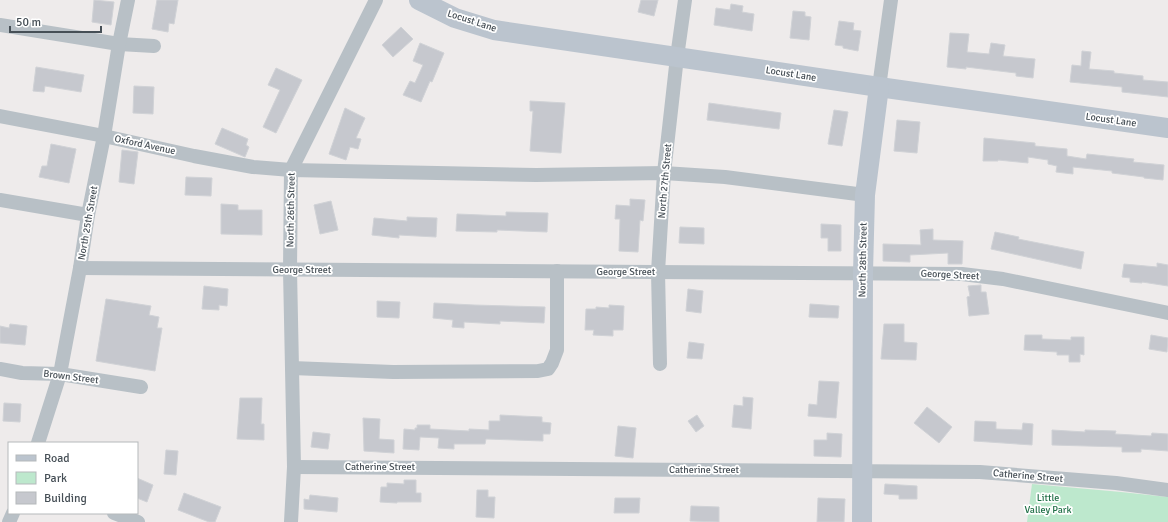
<svg xmlns="http://www.w3.org/2000/svg" width="1168" height="522" viewBox="0 0 1168 522" font-family="Signika,sans-serif">
<style>
.green{fill:#bde8cd}
.building{fill:#c6c8ce;stroke:#d0d2d6}
.lines{fill:none;stroke-linecap:round;stroke-linejoin:round}
.street{stroke:#b8c0c6;stroke-width:14}
.secondary{stroke:#bbc4ce;stroke-width:20}
.labels{text-anchor:middle;dominant-baseline:central;stroke-width:3.5;stroke-linejoin:round;paint-order:stroke}
.street-label{font-size:10px;fill:#464f56;stroke:#fff}
.park-label{font-size:10px;fill:#1f6f46;stroke:#fff}
</style>
<rect width="100%" height="100%" fill="#eeebeb"/>
<!-- green -->
<polygon class="green" points="1032,484 1121,492 1168,497 1168,522 1027,522"/>
<!-- building -->
<g class="building">
<polygon points="94,0 114,2 111,25 92,22"/>
<polygon points="157,0 178,0 174,24 169,23 168,32 152,29"/>
<polygon points="641,0 658,0 654,16 638,12"/>
<polygon points="731,4 743,6 742,12 754,14 752,31 714,25 716,8 730,10"/>
<polygon points="793,11 805,12 805,16 811,17 809,40 790,38"/>
<polygon points="839,21 854,23 853,30 861,31 858,51 843,48 843,46 835,45"/>
<polygon points="401,27 413,39 393,57 382,45"/>
<polygon points="950,33 969,34 967,52 989,54 991,43 1005,45 1003,56 1035,59 1033,78 1016,76 1016,73 966,67 966,69 947,67"/>
<polygon points="420,43 444,53 432,82 430,81 421,102 403,95 410,81 415,83 423,65 413,61"/>
<polygon points="1082,51 1091,52 1089,69 1114,71 1114,73 1143,76 1143,80 1168,82 1168,97 1122,92 1122,87 1070,82 1072,65 1081,66"/>
<polygon points="36,67 84,75 81,92 45,86 44,92 33,91"/>
<polygon points="276,68 302,80 276,133 263,127 280,90 268,85"/>
<polygon points="134,86 154,87 153,114 133,113"/>
<polygon points="530,101 565,103 561,153 530,151 533,111 530,111"/>
<polygon points="709,103 781,113 779,129 707,120"/>
<polygon points="345,108 365,118 356,138 361,139 358,149 350,147 346,160 329,154"/>
<polygon points="834,110 848,112 842,146 828,144"/>
<polygon points="897,120 920,122 917,153 894,151"/>
<polygon points="222,128 248,139 246,145 249,147 245,157 215,144"/>
<polygon points="984,138 1035,143 1035,146 1067,149 1067,156 1086,159 1087,154 1134,159 1133,162 1164,165 1163,180 1144,178 1144,177 1112,173 1112,171 1073,167 1073,174 1056,172 1057,166 1048,164 1048,160 1028,157 1028,163 998,160 998,161 983,161"/>
<polygon points="51,144 76,149 69,183 39,177 42,166 47,166"/>
<polygon points="122,150 138,152 134,184 119,182"/>
<polygon points="186,177 212,178 211,196 185,195"/>
<polygon points="630,199 645,200 643,221 640,220 638,252 619,251 620,219 615,219 616,205 630,206"/>
<polygon points="331,201 338,230 320,234 314,205"/>
<polygon points="221,204 238,205 238,210 262,210 262,235 221,234"/>
<polygon points="506,212 548,213 547,232 497,230 497,232 456,231 457,214 506,216"/>
<polygon points="407,217 437,218 436,237 399,235 399,238 372,235 374,218 407,221"/>
<polygon points="821,224 841,225 841,251 828,251 828,238 821,238"/>
<polygon points="680,227 704,228 704,244 679,243"/>
<polygon points="933,229 933,240 963,241 962,264 948,264 948,253 910,255 910,262 883,261 883,244 921,245 920,230"/>
<polygon points="995,232 1019,237 1018,239 1084,252 1081,269 991,249"/>
<polygon points="1157,263 1168,265 1168,286 1142,282 1142,283 1130,282 1130,278 1122,277 1124,264 1157,267"/>
<polygon points="981,285 981,292 986,292 989,314 969,316 967,297 970,296 968,286"/>
<polygon points="204,286 228,289 227,306 219,305 219,310 202,309"/>
<polygon points="688,289 703,291 701,313 686,311"/>
<polygon points="106,299 151,306 149,315 159,317 157,328 162,328 155,371 96,361"/>
<polygon points="377,301 400,302 399,318 377,317"/>
<polygon points="434,303 474,305 545,307 544,323 500,321 500,324 464,322 464,328 452,327 453,320 433,318"/>
<polygon points="810,304 839,306 838,318 809,317"/>
<polygon points="609,305 624,306 623,330 613,330 613,336 593,335 594,330 585,330 586,309 596,309 596,307 609,308"/>
<polygon points="10,324 27,326 25,345 0,343 0,326 9,328"/>
<polygon points="884,324 904,324 904,342 917,343 916,360 881,359"/>
<polygon points="1025,335 1042,335 1042,339 1071,340 1071,337 1084,337 1084,355 1080,354 1080,362 1069,362 1069,355 1057,355 1057,352 1024,350"/>
<polygon points="1151,335 1168,338 1167,352 1149,349"/>
<polygon points="689,342 704,344 702,359 687,358"/>
<polygon points="819,381 839,382 836,418 808,416 809,404 817,405"/>
<polygon points="743,397 753,398 751,429 732,427 734,405 743,406"/>
<polygon points="240,398 262,398 261,424 264,424 264,440 237,439"/>
<polygon points="4,403 21,404 20,422 3,421"/>
<polygon points="927,407 952,427 939,443 914,423"/>
<polygon points="500,415 542,417 542,422 551,423 550,434 543,434 543,441 486,439 485,444 454,444 454,449 438,448 439,438 420,437 419,450 403,449 404,429 415,430 415,428 417,428 417,425 430,425 430,429 469,431 469,429 489,430 489,421 500,421"/>
<polygon points="697,415 704,426 696,432 688,421"/>
<polygon points="363,418 380,419 379,439 394,440 394,453 364,451"/>
<polygon points="975,421 996,422 996,429 1022,430 1023,423 1033,424 1032,445 974,441"/>
<polygon points="618,426 636,428 633,458 615,456"/>
<polygon points="1052,430 1085,432 1085,430 1116,431 1115,434 1151,436 1152,433 1168,434 1168,451 1141,449 1141,452 1122,452 1122,447 1052,445"/>
<polygon points="313,432 330,434 328,449 311,447"/>
<polygon points="827,433 842,434 841,457 814,456 814,440 827,440"/>
<polygon points="166,450 178,451 176,475 164,474"/>
<polygon points="137,478 153,485 147,502 137,498"/>
<polygon points="404,480 416,480 416,493 421,493 421,502 397,502 397,503 380,502 381,487 387,487 387,483 404,484"/>
<polygon points="885,484 917,486 917,499 899,499 899,495 884,494"/>
<polygon points="477,490 488,490 488,497 495,497 494,518 476,517"/>
<polygon points="184,493 221,507 215,522 209,522 178,510"/>
<polygon points="310,495 338,498 337,512 304,509 304,499 309,500"/>
<polygon points="615,498 640,498 639,513 614,513"/>
<polygon points="818,498 845,499 844,522 817,522"/>
<polygon points="691,506 719,507 719,522 690,521"/>
</g>
<g class="lines">
<!-- street -->
<g class="street">
<polyline points="0,25 119,44 154,46"/>
<polyline points="879,87 891,0"/>
<polyline points="0,116 104,136 194,156 253,167 291,170 536,175 664,173 725,177 865,195"/>
<polyline points="0,200 88,215"/>
<polyline points="80,268 962,274 1003,279 1168,313"/>
<polyline points="660,364 658,272 664,173 677,57 685,0"/>
<polyline points="292,368 393,372 538,371 548,369 552,363 557,350 557,271"/>
<polyline points="0,369 22,373 60,374 141,387"/>
<polyline points="38,443 60,374 80,268 88,215 104,136 119,44 128,0"/>
<polyline points="294,467 980,472 1116,483 1168,490"/>
<polyline points="114,513 138,522"/>
<polyline points="9,522 13,513"/>
<polyline points="291,522 294,467 290,270 291,170 376,0"/>
</g>
<!-- secondary -->
<g class="secondary">
<polyline points="419,0 455,18 494,30 879,87 1168,128"/>
<polyline points="862,522 863,273 865,195 879,87"/>
</g>
</g>
<g class="labels">
<!-- street labels -->
<g class="street-label">
<text transform="translate(472 21) rotate(18)">Locust Lane</text>
<text transform="translate(791 74) rotate(9)">Locust Lane</text>
<text transform="translate(1111 120) rotate(8)">Locust Lane</text>
<text transform="translate(145 145) rotate(12)">Oxford Avenue</text>
<text transform="translate(665 181) rotate(-85)">North 27th Street</text>
<text transform="translate(291 210) rotate(-89)">North 26th Street</text>
<text transform="translate(88 223) rotate(-80)">North 25th Street</text>
<text transform="translate(863 260) rotate(-89)">North 28th Street</text>
<text x="302" y="270">George Street</text>
<text x="626" y="272">George Street</text>
<text transform="translate(950 275) rotate(3)">George Street</text>
<text transform="translate(71 377) rotate(7)">Brown Street</text>
<text x="380" y="467">Catherine Street</text>
<text x="704" y="470">Catherine Street</text>
<text transform="translate(1028 476) rotate(5)">Catherine Street</text>
</g>
<!-- park labels -->
<g class="park-label">
<text x="1048" y="498">Little<tspan x="1048" dy="12">Valley Park</tspan></text>
</g>
</g>
<!-- legend -->
<rect x="8" y="442" width="130" height="72" fill="#ffffff" stroke="#b5b9bb"/>
<rect x="16" y="455" width="20" height="6" fill="#bbc4ce" stroke="#b5b9bb"/>
<text x="44" y="462" font-size="12" fill="#464f56">Road</text>
<rect x="16" y="472" width="20" height="12" fill="#bde8cd" stroke="#b5b9bb"/>
<text x="44" y="482" font-size="12" fill="#464f56">Park</text>
<rect x="16" y="492" width="20" height="12" fill="#c6c8ce" stroke="#b5b9bb"/>
<text x="44" y="502" font-size="12" fill="#464f56">Building</text>
<!-- scale -->
<path d="M10 26v6h91v-6" fill="none" stroke="#464f56" stroke-width="2"/>
<text x="16" y="26" font-size="12" fill="#464f56" stroke="#ffffff" stroke-width="3" paint-order="stroke">50 m</text>
</svg>
